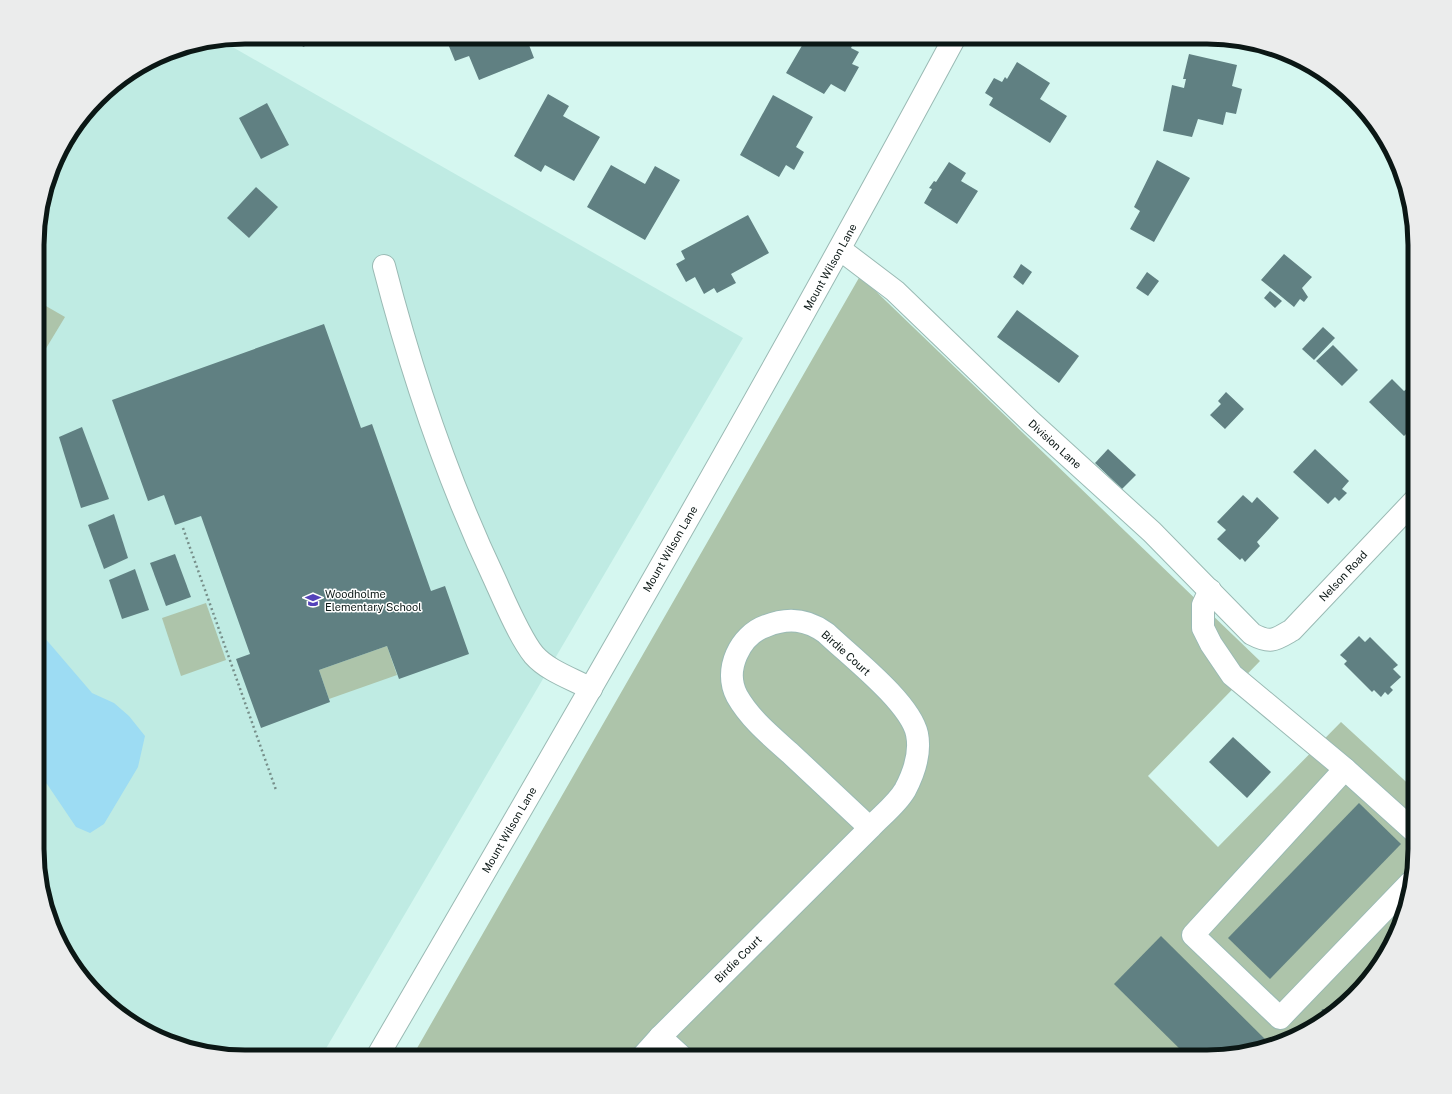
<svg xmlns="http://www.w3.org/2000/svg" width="1452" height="1094" viewBox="0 0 1452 1094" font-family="'Public Sans',sans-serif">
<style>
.built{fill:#bfebe3}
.green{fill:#adc4aa}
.water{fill:#9ddcf3}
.building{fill:#608082}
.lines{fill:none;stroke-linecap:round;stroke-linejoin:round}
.minor-casing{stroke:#9abab4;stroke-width:24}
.path{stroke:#778f8a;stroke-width:2.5;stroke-dasharray:2 3;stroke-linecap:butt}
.minor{stroke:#fff;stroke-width:22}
.labels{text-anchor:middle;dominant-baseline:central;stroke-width:3;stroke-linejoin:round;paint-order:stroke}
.street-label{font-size:11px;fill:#0b1715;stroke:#fff}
.poi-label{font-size:11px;fill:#0b1715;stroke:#fff;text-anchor:start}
.rim{fill:none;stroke:#0b1715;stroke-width:5}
</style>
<rect width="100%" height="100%" fill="#d5f7f0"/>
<!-- built -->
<polygon class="built" points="222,41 743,338 321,1057 232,1057 166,1041 108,1005 59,941 37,863 39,218 65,141 108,89 178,48"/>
<!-- green -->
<g class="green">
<polygon points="860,276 1260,661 1148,776 1218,847 1341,722 1415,790 1415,863 1399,929 1363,986 1299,1036 1248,1053 1207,1057 412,1057"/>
<polygon points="39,302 65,317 39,360"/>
<polygon points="206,603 226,660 181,676 162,618"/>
<polygon points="387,646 397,675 329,699 319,670"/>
</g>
<!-- water -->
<polygon class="water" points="38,630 92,693 114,703 129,716 145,736 138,767 104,824 90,833 76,827 47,784 38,777"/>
<!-- building -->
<g class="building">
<polygon points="285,37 310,37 304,47"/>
<polygon points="451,37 526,37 534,58 479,80 469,56 455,61 446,39"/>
<polygon points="807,37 856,37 851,48 859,52 852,64 859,67 845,92 831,84 824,94 786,73"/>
<polygon points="1189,54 1237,65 1232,86 1242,89 1236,114 1226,112 1223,125 1198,119 1192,137 1163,131 1172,85 1184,88 1186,79 1183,79"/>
<polygon points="1017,62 1050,83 1040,99 1067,116 1050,143 989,105 993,98 985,93 994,78 1002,82 1005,77 1007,79"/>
<polygon points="548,94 569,106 563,116 600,137 574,181 545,165 541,172 514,156"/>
<polygon points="773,95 813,117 796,147 804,152 794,170 786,165 779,177 740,155"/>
<polygon points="267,103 289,145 261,159 239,118"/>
<polygon points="1157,160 1190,178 1154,242 1130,229 1140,211 1134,207"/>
<polygon points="949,162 966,173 961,181 978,191 957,224 924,203 932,189 929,188 934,181 936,182"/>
<polygon points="611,165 645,184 655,166 680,180 645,240 587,207"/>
<polygon points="256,187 278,207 249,238 227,218"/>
<polygon points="748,215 769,253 731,274 736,283 717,293 714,288 704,294 695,277 686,282 676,264 685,259 681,251"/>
<polygon points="1284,254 1312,277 1302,288 1308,297 1304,302 1300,299 1294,307 1261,280"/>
<polygon points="1021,264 1032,272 1023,285 1013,277"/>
<polygon points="1147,272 1159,281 1148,296 1136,288"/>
<polygon points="1270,291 1282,301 1275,308 1264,298"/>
<polygon points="1415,303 1415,312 1411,309"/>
<polygon points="1017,310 1079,356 1059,383 997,337"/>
<polygon points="324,324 361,428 372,424 431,591 445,586 469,654 399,679 387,646 319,670 330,702 261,728 236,659 250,654 201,516 175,525 164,495 148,501 112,400"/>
<polygon points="1323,327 1335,338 1314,360 1302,349"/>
<polygon points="1333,345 1358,370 1342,386 1316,361"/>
<polygon points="1392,379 1404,391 1408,388 1415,394 1415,425 1404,436 1369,402"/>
<polygon points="1226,392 1244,409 1225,429 1210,415 1221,404 1218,401"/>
<polygon points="82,427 109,499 81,508 59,437"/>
<polygon points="1108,449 1136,475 1122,489 1095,463"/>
<polygon points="1315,449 1349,481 1342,489 1347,493 1339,501 1335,497 1328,504 1293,472"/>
<polygon points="1243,495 1252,503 1257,497 1279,518 1257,542 1260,546 1245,562 1242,558 1240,560 1217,539 1226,530 1217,522"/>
<polygon points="114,514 128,558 104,569 88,525"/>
<polygon points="175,554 191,597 166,606 150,563"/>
<polygon points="135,569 149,610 122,619 109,580"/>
<polygon points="1359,636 1365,642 1370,637 1398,665 1393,669 1401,677 1390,687 1393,690 1388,695 1385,692 1381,697 1374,690 1372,692 1344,664 1347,661 1340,655"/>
<polygon points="1233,737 1271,772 1247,798 1209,762"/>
<polygon points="1359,803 1401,844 1270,979 1228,938"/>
<polygon points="1161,936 1271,1045 1248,1053 1188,1057 1114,984"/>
</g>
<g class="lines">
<defs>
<g id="minor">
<path d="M841,250L895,291L1031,422L1152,532L1252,634C1271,644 1275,640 1292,630L1415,500"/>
<path d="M384,266C411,371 448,481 495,580C504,600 520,638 534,655C548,671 573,679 591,689"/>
<polyline points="1210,590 1203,605 1203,628 1211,644 1232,675 1345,769 1415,832"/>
<polyline points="1345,769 1193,935 1280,1018 1410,883"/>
<polyline points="660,1037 682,1057"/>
<path d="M377,1057C574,719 770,381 955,37"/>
<path d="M642,1057L660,1037L870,828C881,816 897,804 905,790C914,773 921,754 917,734C910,702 850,656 826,633C807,619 788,617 766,626C740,635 723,670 737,696C750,719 771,736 790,753C817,778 843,803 870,828"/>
</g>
</defs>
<!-- minor casing -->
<use href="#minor" class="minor-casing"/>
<!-- path -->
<g class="path">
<polyline points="183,528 276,790"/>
<polyline points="1323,1009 1323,1017"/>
</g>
<!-- minor -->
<use href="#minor" class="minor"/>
</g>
<!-- icons -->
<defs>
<symbol id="school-bare" viewBox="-9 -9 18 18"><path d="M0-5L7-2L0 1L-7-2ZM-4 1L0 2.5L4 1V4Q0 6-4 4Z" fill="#5442ba" stroke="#fff" stroke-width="2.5" paint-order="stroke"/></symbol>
</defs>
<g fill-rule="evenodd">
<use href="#school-bare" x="302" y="589" width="22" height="22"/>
</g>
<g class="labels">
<!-- street labels -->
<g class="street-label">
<text transform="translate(830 267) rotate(-61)">Mount Wilson Lane</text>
<text transform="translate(1055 444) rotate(42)">Division Lane</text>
<text transform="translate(670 549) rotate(-60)">Mount Wilson Lane</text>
<text transform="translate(1343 576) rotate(-47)">Nelson Road</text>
<text transform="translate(846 653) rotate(42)">Birdie Court</text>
<text transform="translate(509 830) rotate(-60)">Mount Wilson Lane</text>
<text transform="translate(738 959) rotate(-45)">Birdie Court</text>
</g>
<!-- poi labels -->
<g class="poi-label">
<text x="325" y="594">Woodholme<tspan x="325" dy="13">Elementary School</tspan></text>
</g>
</g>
<!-- crop -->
<path d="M0 0H1452V1094H0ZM245 44H1207A201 201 0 0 1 1408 245V849A201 201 0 0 1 1207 1050H245A201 201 0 0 1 44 849V245A201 201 0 0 1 245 44Z" fill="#ebecec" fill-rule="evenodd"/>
<path class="rim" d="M245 44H1207A201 201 0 0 1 1408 245V849A201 201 0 0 1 1207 1050H245A201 201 0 0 1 44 849V245A201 201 0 0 1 245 44Z"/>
</svg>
